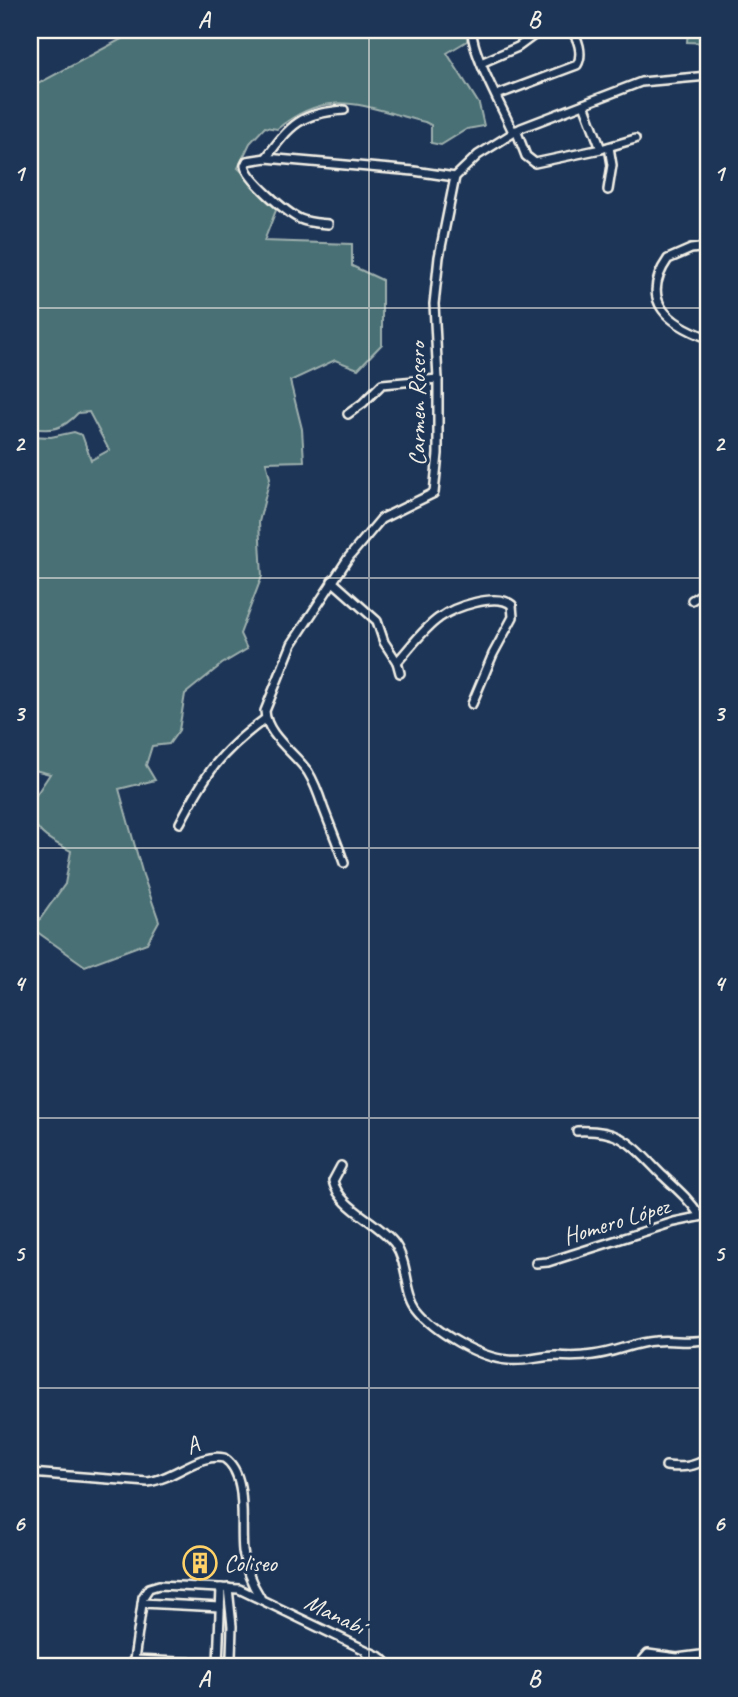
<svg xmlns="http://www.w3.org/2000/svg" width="738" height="1697" viewBox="0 0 738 1697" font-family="Caveat,sans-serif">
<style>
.green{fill:#497074;stroke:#9eb0ae;stroke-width:2}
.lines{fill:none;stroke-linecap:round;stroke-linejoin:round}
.street-casing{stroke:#f4f1e8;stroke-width:12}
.street{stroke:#1d3557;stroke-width:7}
.grid{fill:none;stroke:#f4f1e8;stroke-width:2;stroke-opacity:0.55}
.labels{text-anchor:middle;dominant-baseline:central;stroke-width:6;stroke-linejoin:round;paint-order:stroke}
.street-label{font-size:24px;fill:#f4f1e8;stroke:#1d3557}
.poi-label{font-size:24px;fill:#f4f1e8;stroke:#1d3557;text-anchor:start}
.neatline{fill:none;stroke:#f4f1e8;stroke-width:2.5}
.grid-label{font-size:23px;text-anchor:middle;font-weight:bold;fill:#f4f1e8}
</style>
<rect width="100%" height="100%" fill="#1d3557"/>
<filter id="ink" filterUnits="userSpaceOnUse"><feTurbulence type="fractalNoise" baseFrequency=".0143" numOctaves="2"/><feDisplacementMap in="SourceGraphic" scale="14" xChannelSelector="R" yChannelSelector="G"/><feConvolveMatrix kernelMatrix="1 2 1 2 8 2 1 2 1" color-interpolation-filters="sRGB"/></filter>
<g filter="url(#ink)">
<!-- green -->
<g class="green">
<path d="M138,30H469L467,41L447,53L479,104L484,126L467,129L441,145L431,143V125L425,122C365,108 331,85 277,129L265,127L250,143L238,168L278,205L264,241L352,244V266L382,280V344L358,369L335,360L290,381L302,429L304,461L266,462L270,478L259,522L262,576L240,634L247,649L222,664L185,694L179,730L169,744L152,746L146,765L155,780L119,789L143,875L159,921L147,943L85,966L33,929L65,884L71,851C49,840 32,833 30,804L50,774L30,769V436L51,437L74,432L82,435L91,460L109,450L89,412L78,413C62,430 52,431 30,428V88Z"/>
<polygon points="688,30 708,30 708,43 687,42"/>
</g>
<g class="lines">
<defs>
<g id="street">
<path d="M472,30C471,52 503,109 513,132"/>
<polyline points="481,63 518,47 541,30"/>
<path d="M497,95L577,65C583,55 579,36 569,30"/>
<polyline points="584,104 601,149 635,139"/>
<polyline points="516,130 526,156 535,163 601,149"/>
<path d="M266,158C291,124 301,113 344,110"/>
<polyline points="608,190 612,165 609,147"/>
<path d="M328,224C319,223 309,223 300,219C287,213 247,179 245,165L247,161L266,158L414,171L455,177"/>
<path d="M708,247L691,249L668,259C638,302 670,324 708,338"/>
<polyline points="348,414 363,403 382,384 438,379"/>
<polyline points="332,581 377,621 384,642 397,662 400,673"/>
<polyline points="692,600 708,590"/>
<path d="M397,662C410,648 423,629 439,618C454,607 496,592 512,605L513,617L493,654L472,704"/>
<path d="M180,823C206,773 219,753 265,719"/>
<path d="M344,863C338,844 330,826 323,807C319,795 315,783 308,772C295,753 266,735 265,711L292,644L349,557L381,519L434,493L438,454V379L434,304L439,257L455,177L478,155L521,128L641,82L708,76"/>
<path d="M577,1131C623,1129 632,1145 662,1175C676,1188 690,1200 700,1216"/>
<path d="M341,1166L333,1181C340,1209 378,1221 395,1244C409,1265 405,1293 417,1309C434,1332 480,1358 508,1360C525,1362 540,1356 556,1356C568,1357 581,1357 593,1355C614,1353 635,1342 655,1341C673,1339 691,1344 708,1339"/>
<polyline points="536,1263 548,1262 674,1222 708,1215"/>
<path d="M666,1466C683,1468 694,1467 708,1458"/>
<path d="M30,1473L148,1482C174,1479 200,1452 224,1458C249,1474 240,1524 243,1551C245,1567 251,1583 260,1597"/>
<polyline points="142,1603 220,1607"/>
<polyline points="366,1652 377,1667"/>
<polyline points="134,1660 224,1664 231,1657 232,1626 228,1588"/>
<polyline points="218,1664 221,1588"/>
<polyline points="127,1667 134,1660 143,1597 149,1588 159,1585 239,1589 382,1658 391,1667"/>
<polyline points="643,1667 642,1661 648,1654 677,1658 708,1654"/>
</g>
</defs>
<!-- street casing -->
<use href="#street" class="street-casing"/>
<!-- street -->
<use href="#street" class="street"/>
</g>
</g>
<!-- grid -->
<path class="grid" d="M369,30V1667M30,308H708M30,578H708M30,848H708M30,1118H708M30,1388H708"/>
<!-- icons -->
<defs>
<symbol id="building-ring" viewBox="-11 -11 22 22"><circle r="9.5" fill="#1d3557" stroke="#ffd166" stroke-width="1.5"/><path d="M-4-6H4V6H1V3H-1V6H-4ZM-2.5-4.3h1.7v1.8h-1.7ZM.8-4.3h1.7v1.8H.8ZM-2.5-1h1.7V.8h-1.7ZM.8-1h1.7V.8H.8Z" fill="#ffd166"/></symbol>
</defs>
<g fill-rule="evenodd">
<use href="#building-ring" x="181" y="1544" width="38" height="38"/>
</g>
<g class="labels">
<!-- street labels -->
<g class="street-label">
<text transform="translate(417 404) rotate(-90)">Carmen Rosero</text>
<text transform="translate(616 1221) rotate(-17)">Homero López</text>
<text transform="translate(192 1445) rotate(-22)">A</text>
<text transform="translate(335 1614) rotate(26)">Manabí</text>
</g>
<!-- poi labels -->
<g class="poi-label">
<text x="224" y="1563">Coliseo</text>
</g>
</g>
<!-- margin -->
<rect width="738" height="1697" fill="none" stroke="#1d3557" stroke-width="77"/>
<rect x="38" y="38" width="662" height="1620" class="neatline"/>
<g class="grid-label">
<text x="204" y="27">A</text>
<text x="534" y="27">B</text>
<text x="19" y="181">1</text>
<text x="719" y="181">1</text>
<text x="19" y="451">2</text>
<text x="719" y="451">2</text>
<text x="19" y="721">3</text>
<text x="719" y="721">3</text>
<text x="19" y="991">4</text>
<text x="719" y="991">4</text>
<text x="19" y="1261">5</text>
<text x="719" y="1261">5</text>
<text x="19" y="1531">6</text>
<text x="719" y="1531">6</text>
<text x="204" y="1686">A</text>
<text x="534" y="1686">B</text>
</g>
</svg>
